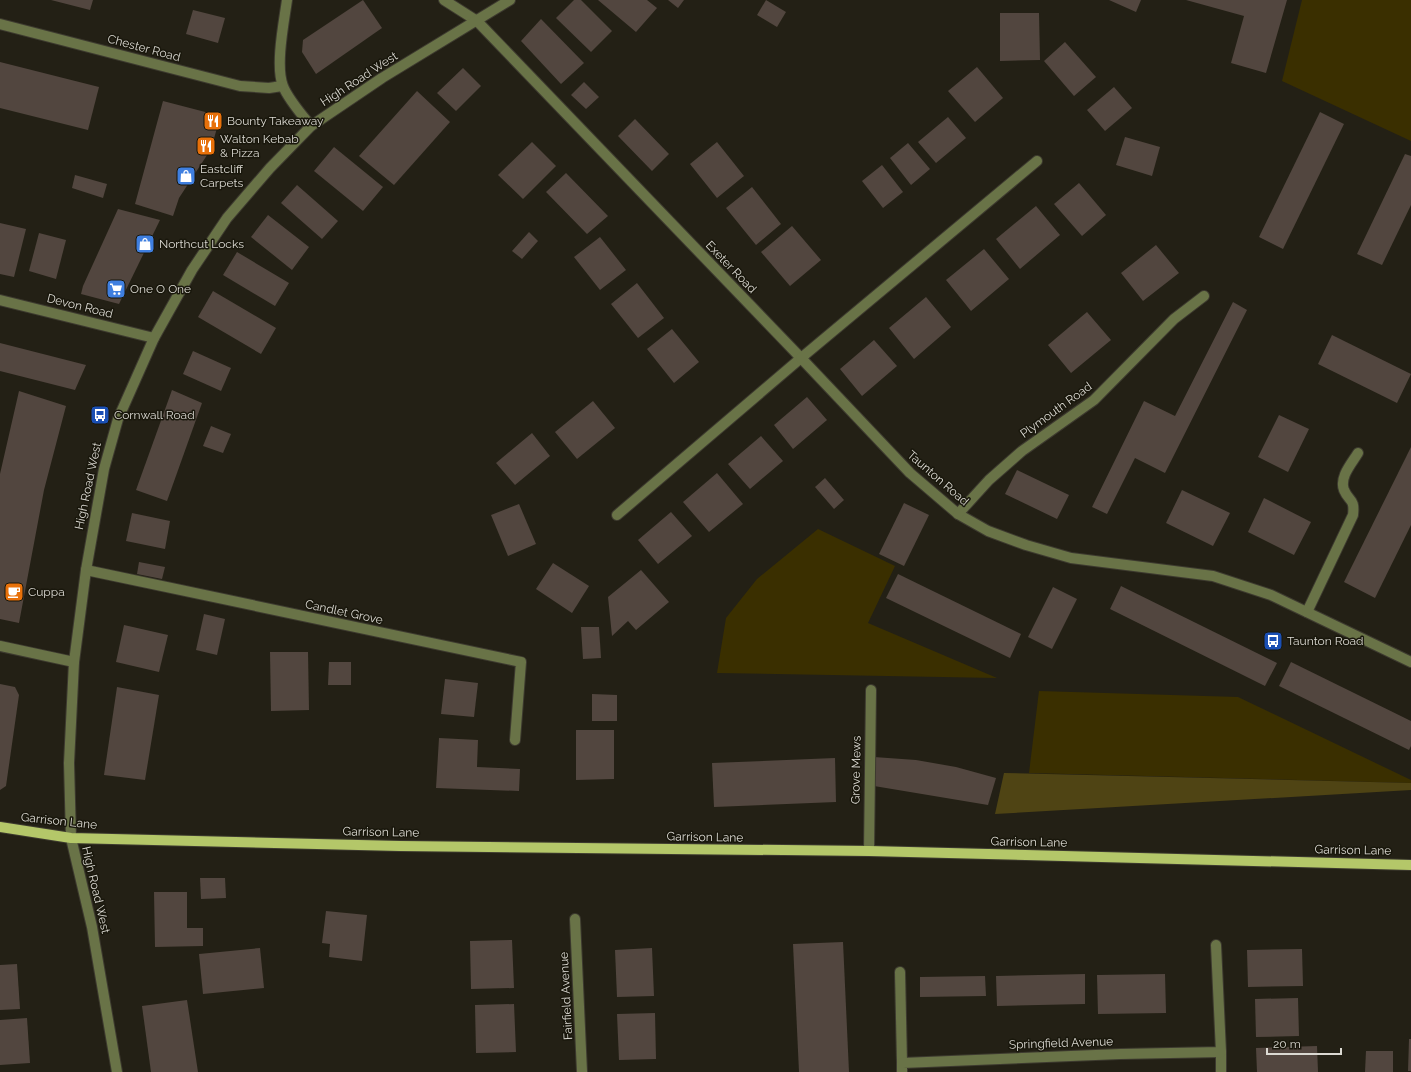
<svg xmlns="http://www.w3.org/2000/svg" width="1411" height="1072" viewBox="0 0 1411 1072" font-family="Raleway,sans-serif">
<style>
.green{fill:#3a2f00}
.forest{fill:#4f4414}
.building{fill:#52463f}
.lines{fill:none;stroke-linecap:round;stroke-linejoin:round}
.minor-casing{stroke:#3d3a2f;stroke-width:12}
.major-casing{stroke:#3d3a2f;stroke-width:12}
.minor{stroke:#697347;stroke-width:10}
.major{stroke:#b4c769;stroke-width:10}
.labels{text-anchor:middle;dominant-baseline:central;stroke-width:3;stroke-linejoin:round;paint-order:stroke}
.street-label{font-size:12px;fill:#dbd9d2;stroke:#19170c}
.poi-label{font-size:12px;fill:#dbd9d2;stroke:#19170c;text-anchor:start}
</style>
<rect width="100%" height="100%" fill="#232015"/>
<!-- green -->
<g class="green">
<polygon points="1302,0 1411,0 1411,141 1282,81"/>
<polygon points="818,529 895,566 868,623 997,678 717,673 726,618 757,579"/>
<polygon points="1039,691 1238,697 1411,780 1411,783 1029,773"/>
</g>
<!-- forest -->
<polygon class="forest" points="1004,773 1411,783 1411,790 995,814"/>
<!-- building -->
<g class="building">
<polygon points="51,0 93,0 90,10"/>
<polygon points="363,0 382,28 316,74 302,52 303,40"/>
<polygon points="574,0 581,0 612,31 591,52 556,18"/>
<polygon points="598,0 647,0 657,8 636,32"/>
<polygon points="668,0 684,0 678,8"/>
<polygon points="766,0 786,12 777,27 757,15"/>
<polygon points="1109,0 1141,0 1136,12"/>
<polygon points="1186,0 1287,0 1266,73 1231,63 1244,16"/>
<polygon points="193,10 225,18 218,43 186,34"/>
<polygon points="1000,13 1039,13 1040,60 1000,61"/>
<polygon points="541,19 584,63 561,84 521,41"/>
<polygon points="1065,42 1096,77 1074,96 1044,61"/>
<polygon points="0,62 99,87 88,130 0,108"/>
<polygon points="977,67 1003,98 975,122 948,91"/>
<polygon points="463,68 481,86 456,111 437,93"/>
<polygon points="584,82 599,97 586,109 571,95"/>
<polygon points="1114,87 1132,108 1105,131 1087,110"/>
<polygon points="417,91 450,122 394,185 359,156"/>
<polygon points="163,101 213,114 219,121 211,149 179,198 173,216 135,204"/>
<polygon points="1320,112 1344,124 1283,249 1259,237"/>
<polygon points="948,117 966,138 936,163 918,142"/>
<polygon points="635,119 669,154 652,171 618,136"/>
<polygon points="1125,137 1160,147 1152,176 1116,165"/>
<polygon points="532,142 556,166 523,199 498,175"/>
<polygon points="717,142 744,176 717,198 690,164"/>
<polygon points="908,143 930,169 911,185 890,158"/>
<polygon points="334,147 383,187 363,211 314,171"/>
<polygon points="1405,154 1411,156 1411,205 1382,265 1357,254"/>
<polygon points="882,165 903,192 883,208 862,181"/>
<polygon points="566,173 608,216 587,234 546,192"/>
<polygon points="75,175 107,184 103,198 72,188"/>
<polygon points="1079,183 1106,215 1082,236 1054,204"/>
<polygon points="297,185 338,221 322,239 281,203"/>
<polygon points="752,187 781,224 756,245 726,208"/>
<polygon points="1036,206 1060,235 1020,269 996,239"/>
<polygon points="118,209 160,220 119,304 81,294 83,286"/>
<polygon points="268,215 309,247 292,270 251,237"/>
<polygon points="0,223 26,229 14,277 0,274"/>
<polygon points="792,226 821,260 790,286 761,252"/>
<polygon points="529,232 538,241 522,259 512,251"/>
<polygon points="39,233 66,240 56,279 29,271"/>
<polygon points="600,237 626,270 600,290 574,257"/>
<polygon points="1156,245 1179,273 1143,301 1121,273"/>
<polygon points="984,249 1009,279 971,311 946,280"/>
<polygon points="237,252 289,283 275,306 223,275"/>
<polygon points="637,283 664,318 638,338 611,304"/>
<polygon points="213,291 276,328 261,354 198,317"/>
<polygon points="926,297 951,327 914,359 889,328"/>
<polygon points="1233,302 1247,310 1165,473 1135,458 1107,514 1092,507 1144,401 1175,416"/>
<polygon points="1087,312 1111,340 1071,373 1048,345"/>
<polygon points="672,329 699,362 674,383 647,349"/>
<polygon points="1332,335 1411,374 1397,403 1318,364"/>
<polygon points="874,340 897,366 862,396 840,369"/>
<polygon points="0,343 86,365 75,390 0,371"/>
<polygon points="193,351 231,368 221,391 183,374"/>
<polygon points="172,390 202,403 167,501 136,490"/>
<polygon points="19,391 66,406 44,490 19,623 0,619 0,474"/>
<polygon points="807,397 827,420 793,449 774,425"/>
<polygon points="593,401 615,428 577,459 555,432"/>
<polygon points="1279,415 1309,429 1288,472 1258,457"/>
<polygon points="211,426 231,434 223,453 203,446"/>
<polygon points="532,433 550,456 515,485 496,463"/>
<polygon points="761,436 783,461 750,489 728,464"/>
<polygon points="1411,447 1411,525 1375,598 1344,582"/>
<polygon points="1017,470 1069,495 1057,519 1005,494"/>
<polygon points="717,473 743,504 709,532 683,502"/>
<polygon points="825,478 844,500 834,509 815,487"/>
<polygon points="1182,490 1230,513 1213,546 1166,523"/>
<polygon points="1264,498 1311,522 1294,555 1248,532"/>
<polygon points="904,503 929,515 904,566 879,554"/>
<polygon points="519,504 536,544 508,556 491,515"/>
<polygon points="671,512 692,536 658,564 638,540"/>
<polygon points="132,513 170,521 165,549 126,541"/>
<polygon points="139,562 165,567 162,579 137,574"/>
<polygon points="553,563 589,586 572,613 536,589"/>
<polygon points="641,570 669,602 636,630 628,621 612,636 608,597"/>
<polygon points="898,574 1021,634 1010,658 886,598"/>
<polygon points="1121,586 1277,663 1265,686 1110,609"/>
<polygon points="1053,587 1077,599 1052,649 1028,637"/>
<polygon points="204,614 225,619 217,655 196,650"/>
<polygon points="124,625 168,635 159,672 116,662"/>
<polygon points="581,627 599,627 601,658 583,659"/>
<polygon points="270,652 308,652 309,710 271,711"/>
<polygon points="329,662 351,662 351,685 328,685"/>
<polygon points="1291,662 1411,721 1411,746 1409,750 1279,686"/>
<polygon points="445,679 478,683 474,717 441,714"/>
<polygon points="0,684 15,687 19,695 6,786 0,790"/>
<polygon points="117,687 159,695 145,780 104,775"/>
<polygon points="592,694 617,695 617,721 592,721"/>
<polygon points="576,730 614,730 614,779 576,780"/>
<polygon points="439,738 478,740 477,767 520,769 519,791 436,788"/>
<polygon points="874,757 916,760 956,767 996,778 988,805 874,786"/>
<polygon points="835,758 836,802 714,807 712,763"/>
<polygon points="200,878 225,878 226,898 201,899"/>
<polygon points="154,892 187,892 187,928 203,928 203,946 155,947"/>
<polygon points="326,911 367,915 362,961 329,957 330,944 322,943"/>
<polygon points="512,940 514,988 471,989 470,941"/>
<polygon points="843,942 849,1072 799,1072 793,944"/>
<polygon points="260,948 264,988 203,994 199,954"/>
<polygon points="652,948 654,996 617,997 615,950"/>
<polygon points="1302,949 1303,986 1248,987 1247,950"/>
<polygon points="17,964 20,1009 0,1010 0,965"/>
<polygon points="1085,974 1085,1004 997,1006 996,976"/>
<polygon points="1165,974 1166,1013 1098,1014 1097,975"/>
<polygon points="985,976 986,996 920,997 920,977"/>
<polygon points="1298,998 1299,1036 1256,1037 1255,999"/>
<polygon points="187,1000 198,1072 151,1072 142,1006"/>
<polygon points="514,1004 516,1052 476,1053 475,1005"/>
<polygon points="655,1013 656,1059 619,1060 617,1014"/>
<polygon points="27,1018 30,1063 0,1065 0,1020"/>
<polygon points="1409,1039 1411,1039 1411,1071 1408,1071"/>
<polygon points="1317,1046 1318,1072 1257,1072 1256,1048"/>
<polygon points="1366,1051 1393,1051 1393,1072 1365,1072"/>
</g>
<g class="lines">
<defs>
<g id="minor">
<path d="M287,0C284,22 275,66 283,86C288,99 302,115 311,126"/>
<polyline points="444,0 477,21 801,358 617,515"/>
<polyline points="0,24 240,86 269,88 282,86"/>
<polyline points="1037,161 801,358 910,473 958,514 988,531 1026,545 1071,558 1213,576 1271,595 1411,662"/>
<polyline points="0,300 154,338"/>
<polyline points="958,514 989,480 1022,451 1094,400 1174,319 1204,296"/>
<polyline points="86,570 521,662 515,740"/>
<path d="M1307,612L1353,515C1355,498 1349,502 1344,490C1339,477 1352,463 1358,453"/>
<polyline points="0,646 74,662"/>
<polyline points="869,851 871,690"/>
<polyline points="575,919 582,1072"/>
<polyline points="900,972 902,1063"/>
<polyline points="1221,1052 1221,1072"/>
<polyline points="117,1072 92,927 71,838 69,763 74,662 86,570 104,469 118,419 154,338 192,270 227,218 270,168 311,126 382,78 510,0"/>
<polyline points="902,1072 902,1063 1120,1054 1221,1052 1216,945"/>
</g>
<polyline id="major" points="0,827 71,838 400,846 869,851 1411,865"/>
</defs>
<!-- minor casing -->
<use href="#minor" class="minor-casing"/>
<!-- major casing -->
<use href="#major" class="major-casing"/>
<!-- minor -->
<use href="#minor" class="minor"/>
<!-- major -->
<use href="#major" class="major"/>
</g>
<!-- icons -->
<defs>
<symbol id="restaurant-square" viewBox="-11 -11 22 22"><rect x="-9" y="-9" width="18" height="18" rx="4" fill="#e8710a" stroke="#19170c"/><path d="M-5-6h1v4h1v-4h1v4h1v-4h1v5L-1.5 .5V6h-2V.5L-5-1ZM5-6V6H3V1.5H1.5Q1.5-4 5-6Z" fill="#fff"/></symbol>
<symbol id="shop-square" viewBox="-11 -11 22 22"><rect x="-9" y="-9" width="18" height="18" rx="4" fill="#3f7fe0" stroke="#19170c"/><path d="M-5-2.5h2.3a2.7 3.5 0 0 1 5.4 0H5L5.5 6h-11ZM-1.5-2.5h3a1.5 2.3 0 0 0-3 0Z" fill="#fff"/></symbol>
<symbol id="supermarket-square" viewBox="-11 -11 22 22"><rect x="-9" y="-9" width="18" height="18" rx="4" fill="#3f7fe0" stroke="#19170c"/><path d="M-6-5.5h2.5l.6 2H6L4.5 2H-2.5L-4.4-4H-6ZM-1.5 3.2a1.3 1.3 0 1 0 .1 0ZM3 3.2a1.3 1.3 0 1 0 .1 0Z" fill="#fff"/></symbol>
<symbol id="bus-square" viewBox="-11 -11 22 22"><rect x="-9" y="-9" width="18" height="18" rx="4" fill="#1a4fb4" stroke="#19170c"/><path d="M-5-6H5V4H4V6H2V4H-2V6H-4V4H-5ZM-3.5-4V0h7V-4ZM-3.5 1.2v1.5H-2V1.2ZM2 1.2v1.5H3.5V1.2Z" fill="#fff"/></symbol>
<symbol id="cafe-square" viewBox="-11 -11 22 22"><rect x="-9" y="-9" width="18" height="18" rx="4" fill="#e8710a" stroke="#19170c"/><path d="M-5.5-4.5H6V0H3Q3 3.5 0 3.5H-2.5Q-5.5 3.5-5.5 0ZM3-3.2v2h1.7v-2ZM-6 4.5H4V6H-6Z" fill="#fff"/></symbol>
</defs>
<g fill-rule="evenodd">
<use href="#restaurant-square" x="202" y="110" width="22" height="22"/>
<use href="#restaurant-square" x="195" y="135" width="22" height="22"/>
<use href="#shop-square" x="175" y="165" width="22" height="22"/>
<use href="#shop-square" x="134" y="233" width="22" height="22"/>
<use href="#supermarket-square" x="105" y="278" width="22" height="22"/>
<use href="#bus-square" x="89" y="404" width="22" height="22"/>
<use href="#cafe-square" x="3" y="581" width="22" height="22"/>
<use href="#bus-square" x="1262" y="630" width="22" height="22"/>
</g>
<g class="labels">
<!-- street labels -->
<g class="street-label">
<text transform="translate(144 48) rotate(15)">Chester Road</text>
<text transform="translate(359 79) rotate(-33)">High Road West</text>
<text transform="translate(731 267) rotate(46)">Exeter Road</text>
<text transform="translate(80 306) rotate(14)">Devon Road</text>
<text transform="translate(1056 410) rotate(-36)">Plymouth Road</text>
<text transform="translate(938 478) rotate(41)">Taunton Road</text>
<text transform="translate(88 486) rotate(-78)">High Road West</text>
<text transform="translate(344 612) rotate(12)">Candlet Grove</text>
<text transform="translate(856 770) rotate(-89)">Grove Mews</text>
<text transform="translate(59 821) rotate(6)">Garrison Lane</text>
<text transform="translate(381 832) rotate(1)">Garrison Lane</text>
<text transform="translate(705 837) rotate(1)">Garrison Lane</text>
<text transform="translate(1029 842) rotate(1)">Garrison Lane</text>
<text transform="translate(1353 850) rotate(1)">Garrison Lane</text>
<text transform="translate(96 890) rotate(77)">High Road West</text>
<text transform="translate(566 996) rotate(-93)">Fairfield Avenue</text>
<text transform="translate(1061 1043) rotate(-2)">Springfield Avenue</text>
</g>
<!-- poi labels -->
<g class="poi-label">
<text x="227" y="121">Bounty Takeaway</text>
<text x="220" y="139">Walton Kebab<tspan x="220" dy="14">&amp; Pizza</tspan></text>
<text x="200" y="169">Eastcliff<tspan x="200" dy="14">Carpets</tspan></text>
<text x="159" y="244">Northcut Locks</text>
<text x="130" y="289">One O One</text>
<text x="114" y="415">Cornwall Road</text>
<text x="28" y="592">Cuppa</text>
<text x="1287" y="641">Taunton Road</text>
</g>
</g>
<!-- scale -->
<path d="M1267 1048v6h74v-6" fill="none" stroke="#dbd9d2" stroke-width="2"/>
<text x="1273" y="1048" font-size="12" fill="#dbd9d2" stroke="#19170c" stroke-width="3" paint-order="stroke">20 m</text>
</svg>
